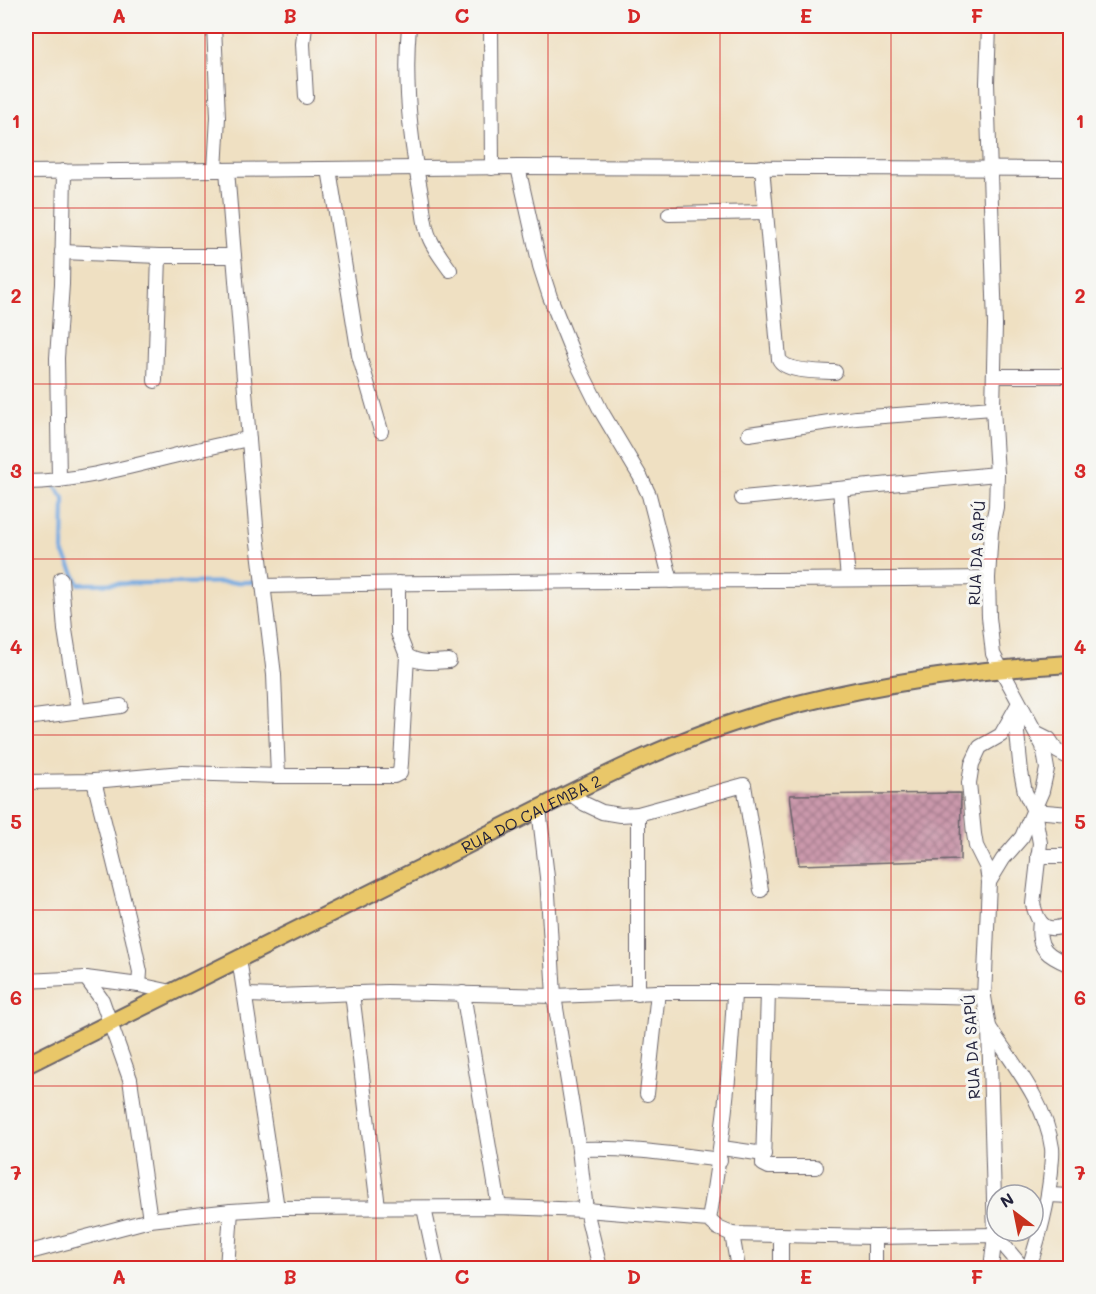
<svg xmlns="http://www.w3.org/2000/svg" width="1096" height="1294" viewBox="0 0 1096 1294" font-family="Mali,sans-serif">
<style>
.lines{fill:none;stroke-linecap:round;stroke-linejoin:round}
.stream{stroke:#75aae2;stroke-width:4}
.building{fill:url(#building-cross-hatch)}
.minor-casing{stroke:#6a646a;stroke-width:16}
.major-casing{stroke:#6a646a;stroke-width:20}
.minor{stroke:#fff;stroke-width:14}
.major{stroke:#e9c769;stroke-width:16}
.grid{fill:none;stroke:#d62828;stroke-width:1.5;stroke-opacity:0.55}
.labels{text-anchor:middle;dominant-baseline:central;stroke-width:6;stroke-linejoin:round;paint-order:stroke}
.street-label{font-size:16px;fill:#22223b;stroke:#f6f6f2}
.neatline{fill:none;stroke:#d62828;stroke-width:2}
.grid-label{font-size:20px;text-anchor:middle;font-weight:bold;fill:#d62828}
</style>
<defs>
<pattern id="building-cross-hatch" width="8" height="8" patternUnits="userSpaceOnUse" patternTransform="scale(1.5)"><rect width="8" height="8" fill="#cb99ac"/><path d="M0 0l8 8M0 8l8-8" fill="none" stroke="#a47c8d"/></pattern>
</defs>
<rect width="100%" height="100%" fill="#f6f6f2"/>
<filter id="ink" filterUnits="userSpaceOnUse"><feTurbulence type="fractalNoise" baseFrequency=".0167" numOctaves="2"/><feDisplacementMap in="SourceGraphic" scale="12" xChannelSelector="R" yChannelSelector="G"/><feConvolveMatrix kernelMatrix="1 2 1 2 8 2 1 2 1" color-interpolation-filters="sRGB"/></filter>
<filter id="wash" filterUnits="userSpaceOnUse"><feTurbulence type="fractalNoise" baseFrequency=".008" numOctaves="4" result="noise"/><feDisplacementMap in="SourceGraphic" scale="24" xChannelSelector="R" yChannelSelector="G"/><feGaussianBlur stdDeviation="1.35" result="paint"/><feColorMatrix in="noise" values="0 0 0 0 0 0 0 0 0 0 0 0 0 0 0 0 0 1.4 0 .05"/><feComposite in="paint" operator="in"/></filter>
<g filter="url(#wash)">
<rect width="100%" height="100%" fill="#efe0c2"/>
<g class="lines">
<!-- stream -->
<polyline class="stream" points="54,485 64,498 63,552 79,584 259,582"/>
</g>
<g id="blocks">
<!-- building -->
<polygon class="building" points="961,793 960,860 799,865 790,795"/>
</g>
</g>
<g filter="url(#ink)">
<use href="#blocks" fill-opacity="0" stroke="#6a646a" stroke-width="1.5"/>
<g class="lines">
<defs>
<g id="minor">
<polyline points="214,26 218,117 215,170"/>
<polyline points="305,26 303,44 306,97"/>
<path d="M409,26C404,82 410,139 421,194C424,210 423,224 430,239C435,250 443,260 450,270"/>
<polyline points="491,26 492,168"/>
<polyline points="989,26 987,83 995,325 993,408 997,474 996,507 991,531 988,578 989,617 993,654 1043,746 1047,769 1042,791 1022,837 1003,859 989,882"/>
<polyline points="518,167 540,266 550,297 575,359 601,411 641,478 649,495 671,581"/>
<path d="M762,167L779,359C786,373 820,371 835,372"/>
<polyline points="329,169 359,355 381,431"/>
<polyline points="227,170 256,526 274,675 278,776"/>
<polyline points="26,172 518,167 1070,169"/>
<polyline points="669,214 766,212"/>
<polyline points="62,252 159,256 234,256"/>
<polyline points="994,376 1070,376"/>
<polyline points="155,381 159,256"/>
<polyline points="749,434 856,418 993,408"/>
<polyline points="59,480 57,358 62,284 64,171"/>
<path d="M26,482C101,481 174,452 249,439"/>
<polyline points="840,489 848,579"/>
<polyline points="742,498 997,474"/>
<polyline points="61,579 65,630 78,711"/>
<path d="M398,583V633L407,656C420,664 434,662 449,661"/>
<path d="M263,586C504,580 746,581 988,578"/>
<path d="M1018,708L1017,733L1021,772L1025,792L1034,811L1040,843L1033,904C1039,928 1048,934 1070,923"/>
<polyline points="26,718 121,706"/>
<polyline points="1037,733 1049,739 1057,751 1070,758"/>
<polyline points="94,781 133,939 140,972 139,985"/>
<polyline points="26,782 94,781 182,773 278,776 394,776 400,773 401,763 407,656"/>
<polyline points="571,794 585,804 602,812 620,815 638,814 744,785 761,890"/>
<polyline points="539,809 547,877 554,996 579,1149 586,1210 600,1268"/>
<polyline points="1034,811 1070,814"/>
<polyline points="1038,856 1070,856"/>
<path d="M1040,922C1036,949 1048,956 1070,965"/>
<polyline points="239,958 277,1208"/>
<polyline points="86,978 102,1000 130,1079 150,1220"/>
<polyline points="26,981 86,978 139,985 172,992"/>
<polyline points="768,992 763,1164 769,1167 816,1167"/>
<polyline points="352,993 378,1207"/>
<polyline points="463,993 499,1207"/>
<polyline points="638,994 638,814"/>
<polyline points="245,995 277,996 387,992 554,996 658,992 768,992 984,997"/>
<path d="M989,1027C1013,1064 1046,1103 1052,1148C1053,1155 1051,1163 1051,1171C1048,1205 1039,1236 1029,1268"/>
<polyline points="647,1094 658,992"/>
<polyline points="722,1148 764,1154"/>
<path d="M579,1149C626,1147 673,1154 720,1160"/>
<polyline points="1049,1195 1070,1196"/>
<polyline points="424,1208 437,1268"/>
<path d="M709,1220C722,1144 731,1069 734,992"/>
<polyline points="732,1234 738,1268"/>
<polyline points="26,1253 150,1220 231,1211 277,1208 499,1207 586,1210 709,1220 718,1228 732,1234 875,1237 995,1235 1023,1268"/>
<polyline points="227,1268 231,1211"/>
<polyline points="781,1268 781,1236"/>
<polyline points="875,1268 875,1237"/>
<polyline points="991,1268 995,1235 989,1027 984,997 989,882 987,868 976,846 974,834 969,783 972,764 980,747 1001,735 1019,703"/>
</g>
<g id="major">
<path id="s1" d="M26,1065C171,992 317,920 463,847C562,798 661,742 768,712C867,684 968,670 1070,664"/>
</g>
</defs>
<!-- minor casing -->
<use href="#minor" class="minor-casing"/>
<!-- major casing -->
<use href="#major" class="major-casing"/>
<!-- minor -->
<use href="#minor" class="minor"/>
<!-- major -->
<use href="#major" class="major"/>
</g>
</g>
<!-- grid -->
<path class="grid" d="M205,26V1268M376,26V1268M548,26V1268M720,26V1268M891,26V1268M26,208H1070M26,384H1070M26,559H1070M26,735H1070M26,910H1070M26,1086H1070"/>
<g class="labels">
<!-- street labels -->
<g class="street-label">
<text transform="translate(976 553) rotate(-87)">RUA DA SAPÚ</text>
<text stroke="none"><textPath href="#s1" startOffset="564">RUA DO CALEMBA 2</textPath></text>
<text transform="translate(971 1047) rotate(-93)">RUA DA SAPÚ</text>
</g>
</g>
<!-- margin -->
<rect width="1096" height="1294" fill="none" stroke="#f6f6f2" stroke-width="66"/>
<!-- north arrow -->
<g transform="translate(1015 1213) rotate(328)"><circle r="28" fill="#f6f6f2" stroke="#a1a1a9" stroke-width="1.5"/>
<path d="M0-4.5L10 22L0 15L-10 22Z" fill="#c8321e"/>
<text y="-9" font-size="16" font-weight="bold" text-anchor="middle" fill="#22223b">N</text>
</g>
<rect x="33" y="33" width="1030" height="1228" class="neatline"/>
<g class="grid-label">
<text x="119" y="23">A</text>
<text x="290" y="23">B</text>
<text x="462" y="23">C</text>
<text x="634" y="23">D</text>
<text x="806" y="23">E</text>
<text x="977" y="23">F</text>
<text x="16" y="128">1</text>
<text x="1080" y="128">1</text>
<text x="16" y="303">2</text>
<text x="1080" y="303">2</text>
<text x="16" y="478">3</text>
<text x="1080" y="478">3</text>
<text x="16" y="654">4</text>
<text x="1080" y="654">4</text>
<text x="16" y="829">5</text>
<text x="1080" y="829">5</text>
<text x="16" y="1005">6</text>
<text x="1080" y="1005">6</text>
<text x="16" y="1180">7</text>
<text x="1080" y="1180">7</text>
<text x="119" y="1284">A</text>
<text x="290" y="1284">B</text>
<text x="462" y="1284">C</text>
<text x="634" y="1284">D</text>
<text x="806" y="1284">E</text>
<text x="977" y="1284">F</text>
</g>
</svg>
